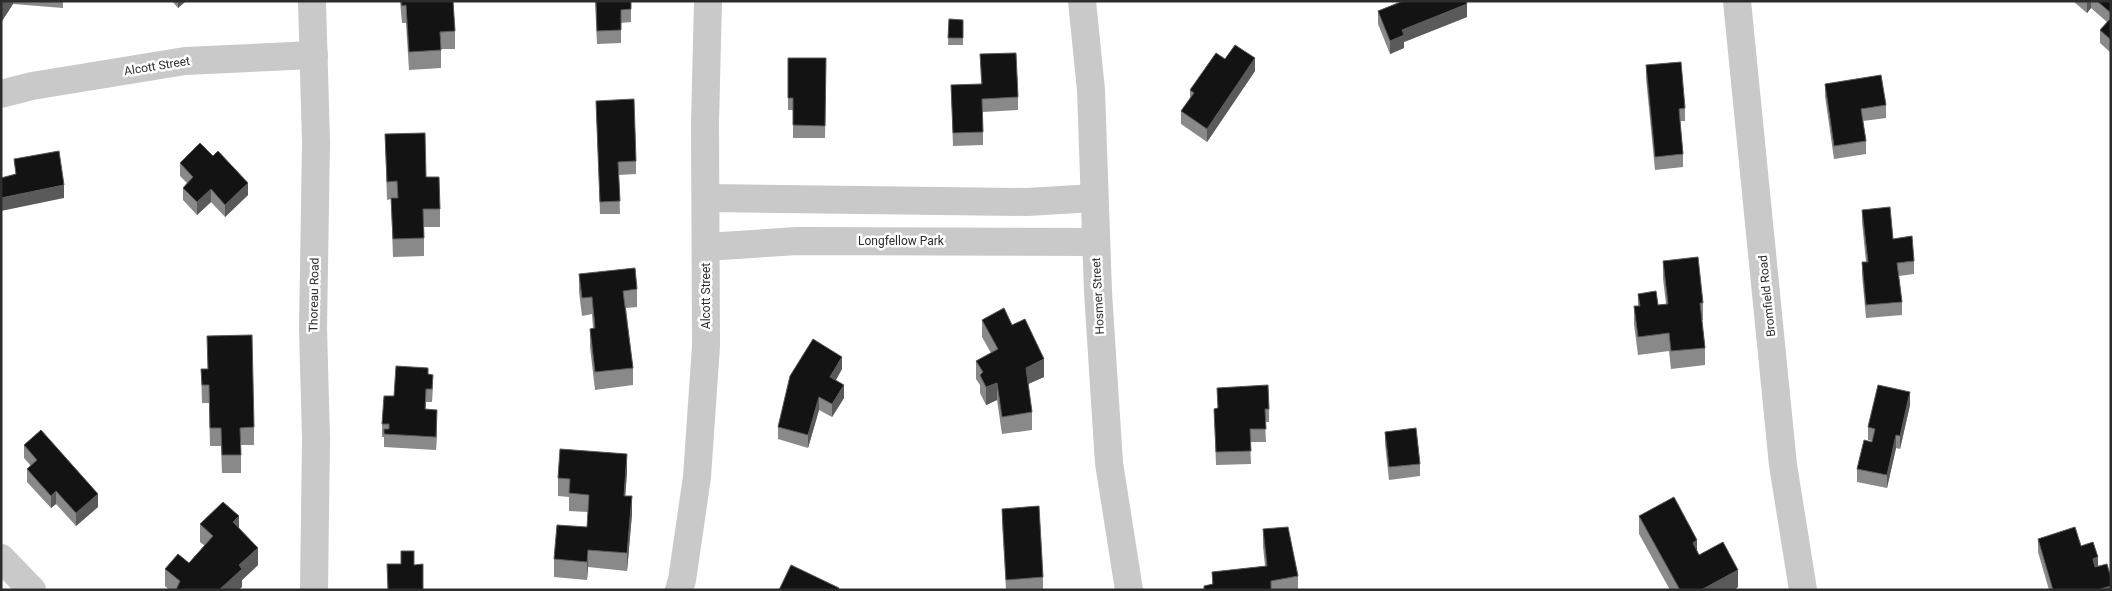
<svg xmlns="http://www.w3.org/2000/svg" width="2112" height="591" viewBox="0 0 2112 591" font-family="Roboto,sans-serif">
<style>
.lines{fill:none;stroke-linecap:round;stroke-linejoin:round}
.minor{stroke:#c9c9c9;stroke-width:28}
.wall{fill:#898989}
.shaded-wall{fill:#5a5a5a}
.building{fill:#131313;stroke:#5a5a5a}
.labels{text-anchor:middle;dominant-baseline:central;stroke-width:5;stroke-linejoin:round;paint-order:stroke}
.street-label{font-size:12px;fill:#2c2c2c;stroke:#fff}
</style>
<rect width="100%" height="100%" fill="#fff"/>
<g class="lines">
<!-- minor -->
<g class="minor">
<polyline points="312,1 316,143 313,328 316,439 314,590"/>
<polyline points="1082,1 1091,90 1098,292 1109,463 1129,590"/>
<polyline points="1737,1 1783,465 1803,590"/>
<polyline points="1,94 32,86 185,61 314,55"/>
<polyline points="706,198 1027,202 1094,198"/>
<polyline points="706,247 797,241 1096,242"/>
<polyline points="1,558 32,590"/>
<polyline points="679,590 682,580 697,477 706,346 705,123 708,1"/>
</g>
</g>
<!-- wall -->
<g class="wall">
<polygon points="1,1 63,1 63,8 13,4 2,21 1,21"/>
<polygon points="172,1 186,1 178,8"/>
<polygon points="400,1 453,1 455,31 455,49 441,49 441,68 409,70 406,23 402,23"/>
<polygon points="595,1 631,1 631,22 621,23 621,43 597,44"/>
<polygon points="2074,1 2111,1 2111,53 2100,43 2100,30 2107,22 2091,8 2087,13 2074,2"/>
<polygon points="1378,11 1467,17 1404,42 1404,48 1390,54 1378,24"/>
<polygon points="949,19 963,20 963,45 948,45"/>
<polygon points="980,54 1018,97 1018,110 983,112 983,145 953,146 951,85 981,84"/>
<polygon points="788,58 826,58 825,138 793,138 793,110 788,110"/>
<polygon points="1225,59 1255,71 1207,142 1181,124 1181,111 1190,98 1190,90"/>
<polygon points="1646,65 1685,108 1685,121 1680,121 1683,154 1683,167 1655,170 1646,78"/>
<polygon points="1825,84 1886,105 1886,118 1863,121 1866,141 1866,154 1834,159 1825,96"/>
<polygon points="596,101 636,161 636,174 619,175 620,214 600,214"/>
<polygon points="385,134 426,177 440,209 440,227 424,227 424,256 393,257 391,199 387,200"/>
<polygon points="180,163 248,195 225,217 211,202 197,215 183,200 183,188 187,183 180,176"/>
<polygon points="1862,210 1893,239 1914,261 1914,274 1899,276 1902,302 1902,315 1866,318 1862,275 1862,262 1866,262 1862,222"/>
<polygon points="1663,261 1703,303 1703,320 1702,320 1705,348 1705,365 1671,369 1669,351 1638,355 1634,324 1634,306 1638,306 1638,294 1658,305 1666,304 1663,279"/>
<polygon points="579,274 637,289 637,307 626,308 633,368 633,385 595,390 590,347 590,329 593,328 592,314 582,316 579,292"/>
<polygon points="982,320 1012,325 1044,377 1028,384 1032,412 1032,430 1002,434 997,400 986,405 980,393 980,385 976,379 976,361 991,353 982,337"/>
<polygon points="201,369 254,427 254,445 241,445 241,473 222,473 221,446 210,446 209,403 202,403"/>
<polygon points="842,369 836,380 844,398 832,417 819,410 808,448 778,439 778,427"/>
<polygon points="428,374 433,387 432,402 426,402 426,410 437,423 436,450 384,447 384,437 382,437 382,424 394,396"/>
<polygon points="1217,388 1269,409 1269,422 1265,422 1266,442 1250,442 1251,464 1216,465 1214,409 1218,408"/>
<polygon points="1910,405 1900,449 1896,448 1887,488 1857,482 1857,469 1872,441 1868,440 1868,427"/>
<polygon points="1385,432 1420,464 1420,476 1389,480 1385,444"/>
<polygon points="24,445 98,507 76,526 56,504 51,508 27,482 27,469 31,466 24,458"/>
<polygon points="627,472 625,496 632,514 627,571 588,567 587,580 554,577 554,559 587,527 588,512 569,511 569,497 558,496 558,478"/>
<polygon points="1002,509 1043,577 1043,590 1006,590 1002,522"/>
<polygon points="1639,516 1697,551 1699,555 1738,587 1734,590 1670,590 1639,534"/>
<polygon points="200,524 239,528 258,565 242,580 242,587 238,590 169,590 165,586 165,569 189,563 205,546 200,542"/>
<polygon points="1263,529 1298,576 1298,590 1204,590 1204,586 1212,585 1212,572 1265,566 1263,547"/>
<polygon points="2038,539 2081,546 2098,566 2111,590 2049,590 2038,552"/>
</g>
<!-- shaded-wall -->
<g class="shaded-wall">
<polygon points="4,1 13,1 13,4 2,21 2,3"/>
<polygon points="178,1 186,1 178,8"/>
<polygon points="2087,1 2091,1 2091,8 2087,13"/>
<polygon points="1467,4 1467,17 1404,42 1404,48 1390,54 1390,41 1402,30"/>
<polygon points="1255,58 1255,71 1207,142 1207,129"/>
<polygon points="248,183 248,195 225,217 225,205"/>
<polygon points="64,185 64,198 1,211 1,198"/>
<polygon points="211,189 211,202 197,215 197,202"/>
<polygon points="842,357 842,369 830,390 830,377"/>
<polygon points="1044,359 1044,377 1026,385 1026,368"/>
<polygon points="997,383 997,400 986,405 986,387"/>
<polygon points="844,385 844,398 832,417 832,404"/>
<polygon points="1910,392 1910,405 1900,449 1900,436"/>
<polygon points="819,397 819,410 808,448 808,435"/>
<polygon points="437,410 437,423 436,450 436,437"/>
<polygon points="1896,435 1896,448 1887,488 1887,475"/>
<polygon points="627,454 627,472 624,514 624,496"/>
<polygon points="56,491 56,504 51,508 51,496"/>
<polygon points="98,494 98,507 76,526 76,513"/>
<polygon points="632,496 632,514 627,571 627,553"/>
<polygon points="239,516 239,534 233,522"/>
<polygon points="1697,540 1697,558 1693,543"/>
<polygon points="258,548 258,565 242,580 242,587 238,590 219,590 239,565"/>
<polygon points="588,550 588,567 587,580 587,562"/>
<polygon points="2098,557 2098,570 2093,571 2093,559"/>
<polygon points="1738,570 1738,587 1734,590 1701,590"/>
<polygon points="2111,586 2111,590 2097,590"/>
</g>
<!-- building -->
<g class="building">
<polygon points="401,1 453,1 455,31 440,32 441,50 409,52 406,5 402,6"/>
<polygon points="596,1 631,1 631,9 621,10 621,30 597,31"/>
<polygon points="1403,1 1466,1 1467,4 1402,30 1404,35 1390,41 1378,11"/>
<polygon points="2097,1 2111,1 2111,13"/>
<polygon points="2111,18 2111,40 2100,30"/>
<polygon points="949,19 963,20 963,38 948,38"/>
<polygon points="1235,45 1255,58 1207,129 1181,111 1194,93 1190,90 1216,53 1225,59"/>
<polygon points="1016,53 1018,97 982,99 983,132 953,133 951,85 982,84 980,54"/>
<polygon points="788,58 826,58 825,126 793,125 793,98 788,98"/>
<polygon points="1681,62 1685,108 1679,109 1683,154 1655,157 1646,65"/>
<polygon points="1881,75 1886,105 1861,109 1866,141 1834,146 1825,84"/>
<polygon points="634,99 636,161 618,162 620,201 600,202 596,101"/>
<polygon points="425,133 426,177 439,177 440,209 423,209 424,238 393,239 391,198 398,198 397,181 387,182 385,134"/>
<polygon points="200,143 213,156 218,151 248,183 225,205 211,189 197,202 183,188 193,177 180,163"/>
<polygon points="59,151 64,185 1,198 1,178 16,174 14,159"/>
<polygon points="1890,207 1893,239 1912,236 1914,261 1897,263 1902,302 1866,305 1862,262 1868,262 1862,210"/>
<polygon points="1698,257 1703,303 1700,303 1705,348 1671,351 1669,333 1638,337 1634,306 1640,306 1638,294 1656,291 1658,305 1668,304 1663,261"/>
<polygon points="635,268 637,289 623,291 633,368 595,372 590,329 595,328 592,297 582,298 579,274"/>
<polygon points="1004,308 1012,325 1025,319 1044,359 1026,368 1032,412 1002,417 997,383 986,387 980,375 983,372 976,361 998,349 982,320"/>
<polygon points="252,335 254,427 240,428 241,455 222,455 221,428 210,428 209,385 202,385 201,369 208,369 207,336"/>
<polygon points="813,339 842,357 830,377 844,385 832,404 819,397 808,435 778,427 790,376"/>
<polygon points="396,366 428,368 428,374 433,375 432,389 426,389 425,409 437,410 436,437 384,434 384,429 389,429 389,424 382,424 384,396 394,396"/>
<polygon points="1268,385 1269,409 1265,409 1266,429 1250,429 1251,451 1216,452 1214,409 1218,408 1217,388"/>
<polygon points="1878,385 1910,392 1900,436 1896,435 1887,475 1857,469 1864,440 1872,442 1875,429 1868,427"/>
<polygon points="1416,428 1420,464 1389,467 1385,432"/>
<polygon points="41,430 98,494 76,513 56,491 51,496 27,469 37,460 24,445"/>
<polygon points="560,449 627,454 624,496 632,496 627,553 588,550 587,562 554,559 557,525 587,527 589,495 569,493 570,479 558,478"/>
<polygon points="1674,497 1697,540 1693,543 1699,555 1723,542 1738,570 1701,590 1680,590 1639,516"/>
<polygon points="223,502 239,516 233,522 258,548 239,565 242,569 219,590 176,590 180,581 165,569 178,554 189,563 213,536 200,524"/>
<polygon points="1039,506 1043,577 1006,580 1002,509"/>
<polygon points="1288,527 1298,576 1271,581 1271,590 1204,590 1204,586 1213,584 1212,572 1267,566 1263,529"/>
<polygon points="2075,527 2081,546 2093,542 2098,557 2093,559 2095,567 2107,564 2111,578 2111,586 2097,590 2053,590 2038,539"/>
<polygon points="401,551 414,551 414,565 423,564 423,590 388,590 387,564 401,564"/>
<polygon points="791,565 839,588 838,590 779,590"/>
</g>
<g class="labels">
<!-- street labels -->
<g class="street-label">
<text transform="translate(157 66) rotate(-9)">Alcott Street</text>
<text x="901" y="241">Longfellow Park</text>
<text transform="translate(314 295) rotate(-89)">Thoreau Road</text>
<text transform="translate(706 296) rotate(-90)">Alcott Street</text>
<text transform="translate(1098 296) rotate(-93)">Hosmer Street</text>
<text transform="translate(1767 296) rotate(-96)">Bromfield Road</text>
</g>
</g>
<!-- border -->
<rect width="2112" height="591" fill="none" stroke="#2c2c2c" stroke-width="5"/>
</svg>
